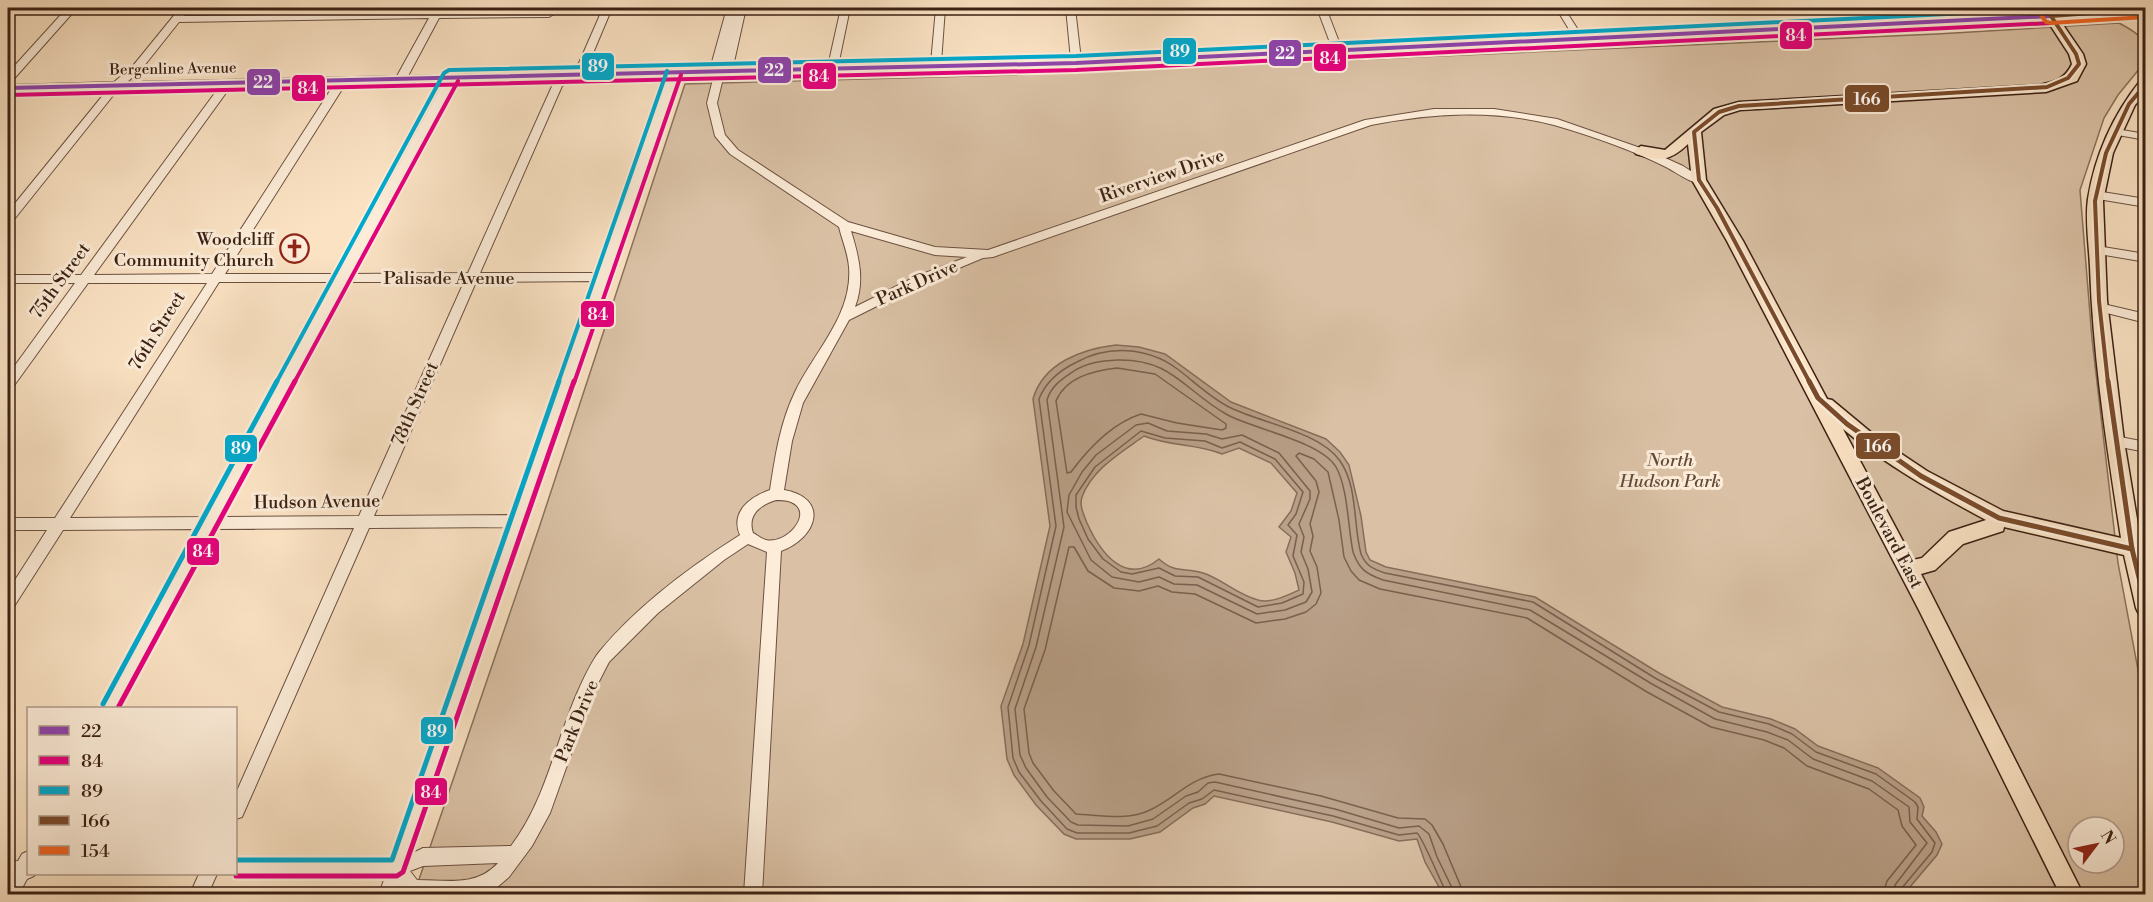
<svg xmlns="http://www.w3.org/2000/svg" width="2153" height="902" viewBox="0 0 2153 902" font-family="'Libre Bodoni',serif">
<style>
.green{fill:#dac1a5;stroke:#8a715c;stroke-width:1.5;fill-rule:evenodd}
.water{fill:#b9a088;stroke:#876d5a;stroke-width:1.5;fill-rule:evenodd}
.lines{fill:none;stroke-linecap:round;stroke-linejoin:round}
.shore{stroke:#7a604e;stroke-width:1.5}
.minor-casing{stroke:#6b5140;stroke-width:2}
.major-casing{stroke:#3b2114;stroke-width:3}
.minor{fill:#fcecd8;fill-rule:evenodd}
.major{fill:#fae2c3;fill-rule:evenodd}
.bus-1-casing{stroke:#fcecd8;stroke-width:8}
.bus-2-far1-casing{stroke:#fcecd8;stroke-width:8}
.bus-2-casing{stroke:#fcecd8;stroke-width:10}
.bus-3-far1-casing{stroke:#fcecd8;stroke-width:8}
.bus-3-casing{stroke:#fcecd8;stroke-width:10}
.bus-4-far1-casing{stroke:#fcecd8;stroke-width:8}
.bus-4-casing{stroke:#fcecd8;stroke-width:10}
.bus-5-casing{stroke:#fcecd8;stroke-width:8}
.bus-1{stroke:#8e44ad;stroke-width:4}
.bus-2-far1{stroke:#e5007d;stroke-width:4}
.bus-2{stroke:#e5007d;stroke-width:5}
.bus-3-far1{stroke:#00a9ce;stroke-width:4}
.bus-3{stroke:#00a9ce;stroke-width:5}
.bus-4-far1{stroke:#7a4b2a;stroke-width:4}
.bus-4{stroke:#7a4b2a;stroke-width:5}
.bus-5{stroke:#f26522;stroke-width:4}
.labels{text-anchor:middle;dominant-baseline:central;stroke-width:6;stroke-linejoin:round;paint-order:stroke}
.far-street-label{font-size:15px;fill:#3b2114;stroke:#fcecd8}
.street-label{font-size:18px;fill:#3b2114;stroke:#fcecd8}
.poi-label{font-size:18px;fill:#3b2114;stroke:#fcecd8;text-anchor:end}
.park-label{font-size:18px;font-style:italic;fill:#634938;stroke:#fcecd8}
.line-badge{stroke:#fcecd8;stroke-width:2}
.badge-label{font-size:16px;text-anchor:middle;font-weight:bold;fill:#fff}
</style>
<rect width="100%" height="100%" fill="#fae2c3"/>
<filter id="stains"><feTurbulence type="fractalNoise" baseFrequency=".00333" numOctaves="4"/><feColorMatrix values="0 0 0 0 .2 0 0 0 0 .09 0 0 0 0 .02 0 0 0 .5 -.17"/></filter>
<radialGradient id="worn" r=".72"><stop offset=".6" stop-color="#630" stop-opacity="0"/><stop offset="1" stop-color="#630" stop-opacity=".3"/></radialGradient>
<!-- green -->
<path class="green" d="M2119,23C2140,34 2145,37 2145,62L2118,95L2104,118L2080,190L2092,339L2118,563L2145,707V894H414L539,528L685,84L1010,75L1937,34ZM2078,827H2114V863H2078Z"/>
<!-- water -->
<path class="water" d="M1116,345L1139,347L1165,354L1231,402L1326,439L1340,452L1349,465L1361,516L1366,552L1370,560L1386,567L1535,597L1659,673L1722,707L1771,719L1795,729L1818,746L1878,768L1920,798L1924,807L1922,816L1936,832L1942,844L1937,855L1904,894H1443L1425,862L1417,839L1399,841L1332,822L1214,796L1205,804L1193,808L1160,832L1130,839H1076L1064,834L1036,805L1014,775L1007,759L1001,706L1023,644L1050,526L1033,399C1043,363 1082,349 1116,345ZM1144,436C1172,447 1195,443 1222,454L1239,448L1271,463L1297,493L1291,511L1279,527L1291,537L1286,552L1295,573L1299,590C1288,595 1270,604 1258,600C1238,595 1222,579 1203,573C1185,567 1175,574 1159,559C1125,587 1100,552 1087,523C1084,515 1079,506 1082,497C1092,469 1122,452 1144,436Z"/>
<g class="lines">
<!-- shore -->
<g class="shore">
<path d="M1117,368L1155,374L1226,424V428L1222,430L1177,423L1141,414C1113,423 1088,449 1071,472L1067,473L1056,401C1066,377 1093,371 1117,368Z"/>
<polygon points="1148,423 1167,431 1206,434 1222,439 1242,435 1279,453 1310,491 1310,499 1299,524 1304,537 1301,552 1308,569 1312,592 1306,602 1285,610 1257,614 1197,585 1174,584 1159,577 1139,582 1112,577 1091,560 1067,512 1069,495 1082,472 1096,455 1136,425"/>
<polygon points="1141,431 1165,438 1205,441 1222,448 1240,442 1275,459 1303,492 1296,514 1288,525 1297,535 1293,556 1304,582 1303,594 1282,603 1258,607 1198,577 1175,576 1159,568 1132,574 1121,572 1103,559 1088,539 1079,519 1076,507 1076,495 1095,467"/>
<path d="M1447,894C1441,883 1423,838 1417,833L1399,835L1333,816L1214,790L1202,799L1189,803L1157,826L1129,833H1077L1067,829L1041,801L1019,772L1013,758L1008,707L1029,645L1056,526L1039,399C1046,381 1060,370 1077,362C1108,345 1147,347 1176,368C1194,381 1210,398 1231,408C1262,423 1320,432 1340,461C1358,486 1353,525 1361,554C1366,566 1373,569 1385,573L1533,602L1655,678L1719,712L1769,724L1792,734L1816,752L1876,774L1915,802L1918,807L1917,819L1935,843L1932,852L1901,889L1900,894"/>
<path d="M1455,894L1437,857L1429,834L1419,826L1399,828L1335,809L1215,782L1208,783L1198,792L1186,796L1153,819L1128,826L1078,825L1071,822L1047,797L1026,768L1020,755L1015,709L1036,647L1064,527L1047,400C1051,386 1062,379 1074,371C1088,362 1102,361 1118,360C1172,359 1184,390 1226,414C1252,429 1321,441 1336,467C1348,488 1348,528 1353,552C1359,569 1366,574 1383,580L1530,610L1652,684L1715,719L1767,732L1788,740L1813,759L1872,781L1909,807L1910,822L1927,843L1895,885L1893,894"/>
<path d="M1464,894L1443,844L1432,825L1425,819L1398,818L1321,796L1219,774C1189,778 1176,798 1150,810C1128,821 1100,815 1076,814L1054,791L1033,763L1029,753L1024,709L1045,650L1069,547H1074L1088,571L1114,588L1139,591L1158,586L1172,592L1195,594L1256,623L1285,619L1306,612L1316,604L1321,593L1317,567L1310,551L1313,536L1310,524L1319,492L1316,481L1296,456L1299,453L1314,459L1328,472L1339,520L1344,557L1351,571L1359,580L1380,589L1527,618L1647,692L1711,727L1764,740L1784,748L1807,766L1869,789L1898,810L1902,826L1916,845L1887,881L1883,894"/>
</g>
<defs>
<g id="minor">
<polygon points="67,8 77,8 12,81 8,82 8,73"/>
<path d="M180,8H190L184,16L433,13L436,8H444L442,13L549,11L554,14L549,17L439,18L408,76L568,72L579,63L603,8H612L588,65L581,72L714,68L712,62L727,8H736L722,63L736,8H746L734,62L729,68L828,66L841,8H850L838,66L931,63L936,8H945L941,63L1071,60L1066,8H1075L1081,60L1332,48L1317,8H1326L1341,47L1573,36L1556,8H1564L1582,36L1866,22L1854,8H1863L1876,22L2051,13L2056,16L2051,19L1076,66L724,74L717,103L725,135L738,150L848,222L935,247L988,250L1365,120L1434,109H1494L1557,119L1652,152L1683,166L1705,180L1703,183C1692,185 1676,172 1666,167C1630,149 1592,136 1554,125C1493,109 1432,113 1371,125L993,257L983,258L923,283L849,320L803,403L792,441L784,490C830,498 817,538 781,551L762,894H744L767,552L748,544L724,560L658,613L609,662L592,695L550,813L532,846L509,877L495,889L481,894H406L400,886L397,894H379L385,877H236L230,874H236V859H392L510,527L369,528L242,817L236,819V793L354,528L214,529L118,708H102L199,529L63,530L13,608L8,609V591L47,530H8V518H55L207,283H88L13,387L8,389V375L75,283H8V275H81L220,86L119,88L12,222L8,223V212L108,89L8,91V85L114,82L132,67ZM429,18L397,76L127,82L140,71L179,22ZM678,75H714L707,103L715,136L730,154L839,227C842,240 848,253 849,267C853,315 814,352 795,392C780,423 775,457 770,490C750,497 730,512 740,535C691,566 637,606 600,651C591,662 584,678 578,691C555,743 546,800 511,846L423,848L411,854ZM668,76L599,273H480L562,86L573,78ZM559,78L553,84L468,273L351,274L454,81ZM444,81L339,274H225L346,83ZM335,83L212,274L94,275L231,86ZM851,231L935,255L967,257L915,277L855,307C865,281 859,257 851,231ZM596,281L515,515L374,516L476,282ZM219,282H334L206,517L70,518ZM346,282H464L359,516L221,517ZM776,500C780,500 786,500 791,502C815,512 787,545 766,540C762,539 757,535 753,533C747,515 760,505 776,500ZM498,863C476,887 448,880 417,880L410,871L423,866Z"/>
<polygon points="2116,129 2146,134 2146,140 2112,134 2112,130"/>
<polygon points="2096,191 2146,199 2146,207 2092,198 2092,192"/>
<polygon points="2097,246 2146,254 2146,262 2093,253 2091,250"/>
<polygon points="2099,303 2146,314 2146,323 2095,310 2093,307 2095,304"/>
<polygon points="2115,436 2146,442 2146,452 2110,445 2108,441 2110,437"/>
<polygon points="28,851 28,874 35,874 34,876 27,879 19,894 8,894 8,862 18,861 22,854"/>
<polygon points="199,874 217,874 208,894 190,894"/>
</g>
<path id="major" d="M2039,8H2051L2054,12L2146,8V13L2059,19L2083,54L2086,64L2077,81L2046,92L1740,110L1724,115L1701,132L1706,180L1743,241L1827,399L1832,400L1879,439L1927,471L2003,511L2121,538C2107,448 2093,358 2090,267C2089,245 2085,220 2088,199C2095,155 2113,115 2141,80L2146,79V93L2135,105L2113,153L2103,201L2107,301L2124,441L2141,543L2146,544V616L2139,614L2136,608L2124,555L2004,527L2003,531L1963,544L1935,570L1921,574L2083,894H2060L1919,610L1727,241L1692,180L1688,144C1669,162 1661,161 1636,154L1634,151L1641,146L1665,150L1714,109L1739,102L2040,85C2056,81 2065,79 2072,64L2069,54ZM1843,429C1887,466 1936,493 1986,520L1949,532L1922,558L1913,560Z"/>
</defs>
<!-- minor casing -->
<use href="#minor" class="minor-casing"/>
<!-- major casing -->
<use href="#major" class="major-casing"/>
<!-- minor -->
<use href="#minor" class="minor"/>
<!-- major -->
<use href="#major" class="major"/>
<defs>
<polyline id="bus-1" points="8,88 1076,63 2051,16"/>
<g id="bus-2-far1">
<polyline points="8,95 1076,70 2051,23"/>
<polyline points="294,383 458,81"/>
<polyline points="574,383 681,75"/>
</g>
<g id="bus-2">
<polyline points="118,708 295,381"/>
<polyline points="236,876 397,876 403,872 574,381"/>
</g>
<g id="bus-3-far1">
<polyline points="276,383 444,73 449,70 1076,56 2051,9"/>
<polyline points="558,383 667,71"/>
</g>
<g id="bus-3">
<polyline points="103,704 277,381"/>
<polyline points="236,860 392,860 559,381"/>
</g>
<g id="bus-4-far1">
<polyline points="2051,16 2146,9"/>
<polyline points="1810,383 1717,208 1699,180 1694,132 1719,112 1739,106 2047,87 2068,78 2079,64 2076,54 2051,16"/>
<polyline points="2108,383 2099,301 2095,201 2106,153 2129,104 2146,84"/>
</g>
<g id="bus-4">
<polyline points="1809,381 1818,398 1847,424 1921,476 1999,518 2132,549"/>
<polyline points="2108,381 2132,549 2146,606"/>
</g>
<polyline id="bus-5" points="2039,12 2046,22 2051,23 2146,17"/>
</defs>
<!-- bus-1 casing -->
<use href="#bus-1" class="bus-1-casing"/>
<!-- bus-2-far1 casing -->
<use href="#bus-2-far1" class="bus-2-far1-casing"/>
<!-- bus-2 casing -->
<use href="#bus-2" class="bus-2-casing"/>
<!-- bus-3-far1 casing -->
<use href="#bus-3-far1" class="bus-3-far1-casing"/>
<!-- bus-3 casing -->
<use href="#bus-3" class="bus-3-casing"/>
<!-- bus-4-far1 casing -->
<use href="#bus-4-far1" class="bus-4-far1-casing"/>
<!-- bus-4 casing -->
<use href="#bus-4" class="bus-4-casing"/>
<!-- bus-5 casing -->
<use href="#bus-5" class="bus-5-casing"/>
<!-- bus-1 -->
<use href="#bus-1" class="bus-1"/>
<!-- bus-2-far1 -->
<use href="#bus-2-far1" class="bus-2-far1"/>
<!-- bus-2 -->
<use href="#bus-2" class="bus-2"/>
<!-- bus-3-far1 -->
<use href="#bus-3-far1" class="bus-3-far1"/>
<!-- bus-3 -->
<use href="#bus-3" class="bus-3"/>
<!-- bus-4-far1 -->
<use href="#bus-4-far1" class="bus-4-far1"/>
<!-- bus-4 -->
<use href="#bus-4" class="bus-4"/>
<!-- bus-5 -->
<use href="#bus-5" class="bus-5"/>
</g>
<!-- icons -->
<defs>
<symbol id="church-ring" viewBox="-11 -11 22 22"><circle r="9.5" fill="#fcecd8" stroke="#8f2418" stroke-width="1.5"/><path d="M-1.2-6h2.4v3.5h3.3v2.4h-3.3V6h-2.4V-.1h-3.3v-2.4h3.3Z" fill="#8f2418"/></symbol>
</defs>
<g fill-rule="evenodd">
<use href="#church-ring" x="278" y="232" width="33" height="33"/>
</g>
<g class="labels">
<!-- far-street labels -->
<g class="far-street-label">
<text transform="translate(173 69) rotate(-1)">Bergenline Avenue</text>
</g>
<!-- street labels -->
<g class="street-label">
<text transform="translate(1162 176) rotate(-19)">Riverview Drive</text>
<text x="449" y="278">Palisade Avenue</text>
<text transform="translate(60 281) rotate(-54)">75th Street</text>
<text transform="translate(917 283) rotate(-24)">Park Drive</text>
<text transform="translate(157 331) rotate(-58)">76th Street</text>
<text transform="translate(415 404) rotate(-66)">78th Street</text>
<text transform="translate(317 502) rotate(-1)">Hudson Avenue</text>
<text transform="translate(1889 533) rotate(62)">Boulevard East</text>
<text transform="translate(577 721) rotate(-68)">Park Drive</text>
</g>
<!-- poi labels -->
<g class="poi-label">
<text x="274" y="239">Woodcliff<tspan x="274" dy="21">Community Church</tspan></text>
</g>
<!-- park labels -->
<g class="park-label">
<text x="1670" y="460">North<tspan x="1670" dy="21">Hudson Park</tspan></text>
</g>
</g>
<g class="line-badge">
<rect x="1779" y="21" width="34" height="29" rx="6" fill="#e5007d"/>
<rect x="1162" y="37" width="35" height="28" rx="6" fill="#00a9ce"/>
<rect x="1268" y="39" width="34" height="28" rx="6" fill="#8e44ad"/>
<rect x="1313" y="43" width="34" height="29" rx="6" fill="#e5007d"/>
<rect x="581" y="52" width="34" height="29" rx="6" fill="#00a9ce"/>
<rect x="757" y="56" width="35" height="28" rx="6" fill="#8e44ad"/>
<rect x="802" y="62" width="35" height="28" rx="6" fill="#e5007d"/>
<rect x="246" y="68" width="35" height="28" rx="6" fill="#8e44ad"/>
<rect x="291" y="74" width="35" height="28" rx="6" fill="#e5007d"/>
<rect x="1844" y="84" width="46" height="29" rx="6" fill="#7a4b2a"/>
<rect x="580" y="300" width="35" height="28" rx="6" fill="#e5007d"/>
<rect x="1855" y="432" width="46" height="28" rx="6" fill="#7a4b2a"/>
<rect x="224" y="434" width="34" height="29" rx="6" fill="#00a9ce"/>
<rect x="186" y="537" width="34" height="29" rx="6" fill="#e5007d"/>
<rect x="420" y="716" width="34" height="29" rx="6" fill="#00a9ce"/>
<rect x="414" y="777" width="34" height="29" rx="6" fill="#e5007d"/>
</g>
<g class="badge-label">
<text x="1796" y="41">84</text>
<text x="1180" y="57">89</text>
<text x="1285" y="59">22</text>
<text x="1330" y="64">84</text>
<text x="598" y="72">89</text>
<text x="774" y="76">22</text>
<text x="819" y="82">84</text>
<text x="263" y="88">22</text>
<text x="308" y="94">84</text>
<text x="1867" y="105">166</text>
<text x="598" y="320">84</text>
<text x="1878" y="452">166</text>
<text x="241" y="454">89</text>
<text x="203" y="557">84</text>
<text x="437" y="737">89</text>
<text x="431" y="798">84</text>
</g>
<!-- margin -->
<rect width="2153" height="902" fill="none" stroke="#fae2c3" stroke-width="30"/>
<rect x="9" y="9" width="2135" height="884" fill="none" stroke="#3b2114" stroke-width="3"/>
<rect x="15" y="15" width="2123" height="872" fill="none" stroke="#3b2114" stroke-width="1.5"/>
<!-- legend -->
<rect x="27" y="707" width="210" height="168" fill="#fcecd8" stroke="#af9b8a" stroke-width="1.5"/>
<rect x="39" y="726" width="30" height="9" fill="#8e44ad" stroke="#af9b8a" stroke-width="1.5"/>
<text x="81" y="737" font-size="18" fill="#3b2114">22</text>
<rect x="39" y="756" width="30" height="9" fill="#e5007d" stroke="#af9b8a" stroke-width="1.5"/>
<text x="81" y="767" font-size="18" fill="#3b2114">84</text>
<rect x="39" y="786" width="30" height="9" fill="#00a9ce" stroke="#af9b8a" stroke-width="1.5"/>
<text x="81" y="797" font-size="18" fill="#3b2114">89</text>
<rect x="39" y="816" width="30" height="9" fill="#7a4b2a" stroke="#af9b8a" stroke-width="1.5"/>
<text x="81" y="827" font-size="18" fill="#3b2114">166</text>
<rect x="39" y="846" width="30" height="9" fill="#f26522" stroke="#af9b8a" stroke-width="1.5"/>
<text x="81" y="857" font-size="18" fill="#3b2114">154</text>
<!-- north arrow -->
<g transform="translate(2096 845) rotate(58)"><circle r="28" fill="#fcecd8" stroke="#af9b8a" stroke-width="1.5"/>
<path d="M0-4.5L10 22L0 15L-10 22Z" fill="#8f2418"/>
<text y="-9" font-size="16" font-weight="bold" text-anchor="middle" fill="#3b2114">N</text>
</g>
<rect width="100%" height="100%" filter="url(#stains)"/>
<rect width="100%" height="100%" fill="url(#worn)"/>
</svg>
